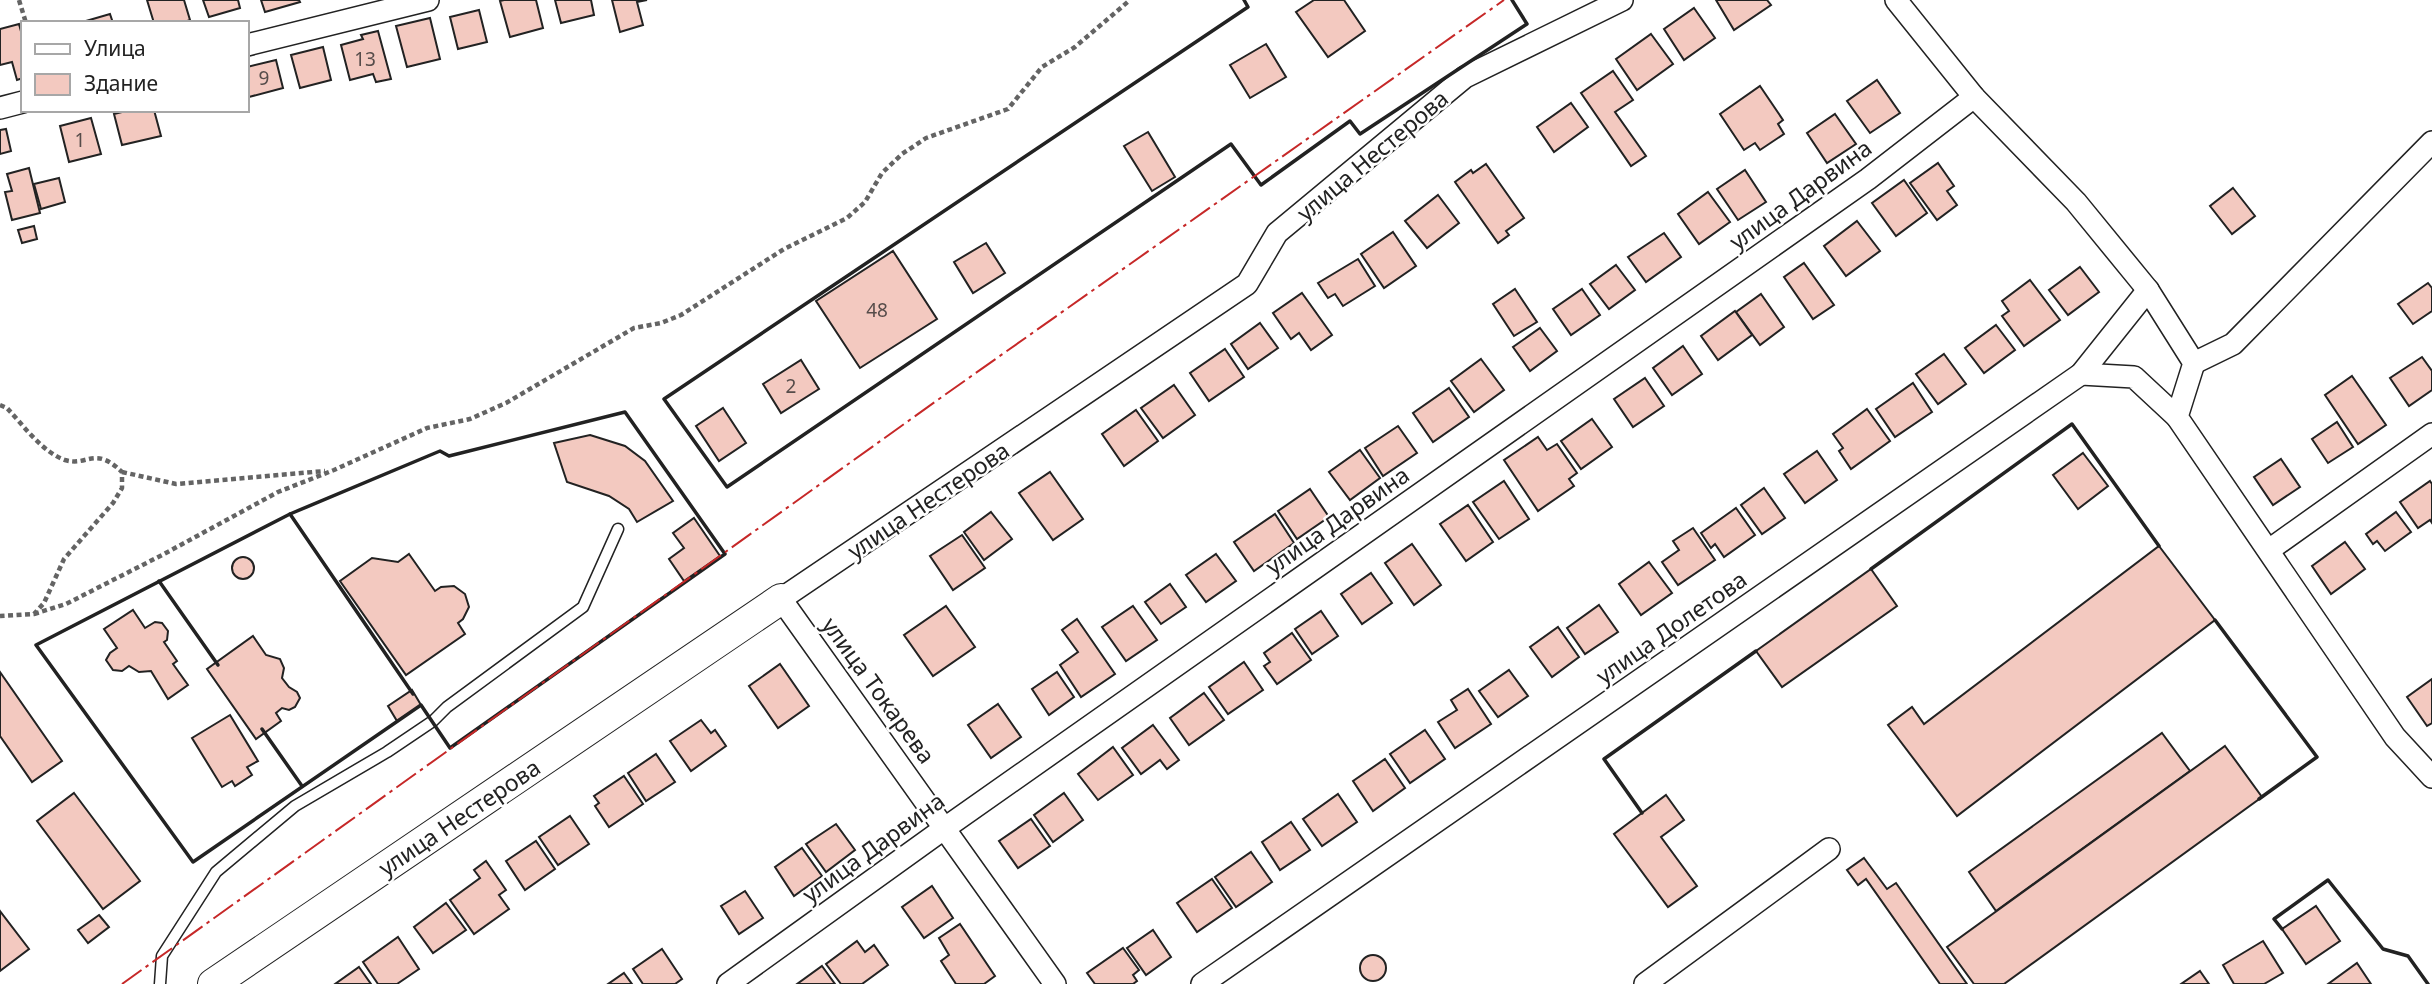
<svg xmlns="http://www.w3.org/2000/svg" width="2432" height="984" viewBox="0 0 2432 984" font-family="'Noto Sans',sans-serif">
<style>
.building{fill:#f3c9c0;stroke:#222;stroke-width:2}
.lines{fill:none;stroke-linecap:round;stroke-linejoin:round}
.lane-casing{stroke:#222;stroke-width:13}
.street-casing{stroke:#222;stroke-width:24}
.secondary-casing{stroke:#222;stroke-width:32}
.path{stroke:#646464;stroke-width:4.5;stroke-dasharray:5 3.5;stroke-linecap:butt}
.lane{stroke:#fff;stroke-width:10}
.street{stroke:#fff;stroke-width:21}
.secondary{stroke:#fff;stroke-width:30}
.wall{stroke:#222;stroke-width:3.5}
.power{stroke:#c62828;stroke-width:2;stroke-dasharray:24 5 3.5 5;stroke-linecap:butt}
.labels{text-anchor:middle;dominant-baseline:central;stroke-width:5;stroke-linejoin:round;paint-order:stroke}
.number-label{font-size:19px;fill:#564c4a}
.street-label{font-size:23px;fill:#222;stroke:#fff}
</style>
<rect width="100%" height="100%" fill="#fff"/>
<!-- building -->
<g class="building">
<polygon points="147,0 184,0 190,20 182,23 154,23"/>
<polygon points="203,0 238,0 240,8 209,17"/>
<polygon points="261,0 299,0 300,2 265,12"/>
<polygon points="504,0 536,0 543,28 510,37 500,1"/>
<polygon points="555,0 591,0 594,15 561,23"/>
<polygon points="612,0 647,0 637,2 643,25 620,32"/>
<polygon points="1314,0 1344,0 1365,31 1328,57 1296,12"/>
<polygon points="1716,0 1767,0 1771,5 1734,30"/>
<polygon points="1694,8 1715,38 1684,60 1664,29"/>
<polygon points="479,10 487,42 458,49 450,17"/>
<polygon points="110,14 113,23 79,23"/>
<polygon points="430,18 440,59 407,67 396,26"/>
<polygon points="19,24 23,39 23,78 17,80 12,62 0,65 0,29"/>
<polygon points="378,31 391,79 376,82 373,74 350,80 341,45 363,39 361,35"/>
<polygon points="1651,34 1673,64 1637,90 1616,59"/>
<polygon points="1266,44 1286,77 1250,98 1230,65"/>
<polygon points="323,47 331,80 300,88 291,55"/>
<polygon points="276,60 283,88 249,97 247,67"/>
<polygon points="1613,71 1633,100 1615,112 1646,156 1631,166 1581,93"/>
<polygon points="1877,80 1900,113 1870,133 1847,101"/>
<polygon points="1760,86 1783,120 1778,124 1784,134 1760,150 1755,143 1744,150 1720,114"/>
<polygon points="1571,103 1588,127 1554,152 1537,127"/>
<polygon points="130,110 154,110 161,136 122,145 114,114"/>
<polygon points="1835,114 1856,144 1827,163 1807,133"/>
<polygon points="91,118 101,154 69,162 60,126"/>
<polygon points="6,129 11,151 0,154 0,130"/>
<polygon points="1148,132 1175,177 1152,191 1124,146"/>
<polygon points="1938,163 1954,186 1947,191 1957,205 1937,220 1910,183"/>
<polygon points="1486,164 1524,218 1506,231 1509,235 1498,243 1455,182 1471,170 1473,173"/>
<polygon points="29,168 40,213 12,220 5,192 12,191 7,174"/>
<polygon points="1745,170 1766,202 1738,220 1717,189"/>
<polygon points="59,178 65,202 41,209 34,184"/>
<polygon points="1904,180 1927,213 1896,236 1872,203"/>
<polygon points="2233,188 2255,216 2232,234 2210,206"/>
<polygon points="1708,192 1730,222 1699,244 1678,214"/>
<polygon points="1438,195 1459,223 1427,248 1405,221"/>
<polygon points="1857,221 1880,251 1846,276 1824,246"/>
<polygon points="34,226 37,239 22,243 18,230"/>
<polygon points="1393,232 1416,266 1384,288 1361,254"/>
<polygon points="1664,233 1681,257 1646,282 1628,257"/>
<polygon points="986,243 1005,273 973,293 954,262"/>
<polygon points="893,251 937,319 860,368 816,301"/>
<polygon points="1358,259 1375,286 1343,306 1335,294 1328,298 1318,283"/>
<polygon points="1804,263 1834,305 1813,319 1784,277"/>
<polygon points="1616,265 1635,290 1609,309 1590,284"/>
<polygon points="2080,267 2099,292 2068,315 2049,290"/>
<polygon points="2030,280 2060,320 2024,346 2002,316 2009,311 2002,301"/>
<polygon points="2428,283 2432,288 2432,311 2413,324 2398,304"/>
<polygon points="1515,289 1537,322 1514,336 1493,304"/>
<polygon points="1582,289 1600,315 1571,335 1553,309"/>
<polygon points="1302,293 1332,335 1311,350 1299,333 1291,339 1273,313"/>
<polygon points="1761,294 1784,327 1760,345 1736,312"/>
<polygon points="1735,311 1752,335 1718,360 1701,336"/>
<polygon points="1260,323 1278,348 1248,369 1231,344"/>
<polygon points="1996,325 2015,350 1984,373 1965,348"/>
<polygon points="1540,328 1557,351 1530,371 1513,347"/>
<polygon points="1683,346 1702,374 1672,395 1653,368"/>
<polygon points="1225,349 1244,377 1209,401 1190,373"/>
<polygon points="1944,354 1966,384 1938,404 1916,374"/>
<polygon points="2422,357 2432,371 2432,390 2409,406 2390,378"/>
<polygon points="1481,359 1504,390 1474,412 1451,381"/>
<polygon points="801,360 819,389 781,413 763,384"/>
<polygon points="2352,376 2386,425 2358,444 2325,395"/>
<polygon points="1645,378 1664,406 1633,427 1614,399"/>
<polygon points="1913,383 1932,412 1895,437 1876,409"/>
<polygon points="1174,385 1195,415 1163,438 1141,408"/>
<polygon points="1449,388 1469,417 1433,442 1413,413"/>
<polygon points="723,408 746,443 719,461 696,426"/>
<polygon points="1867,409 1890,441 1851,469 1839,451 1843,448 1833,434"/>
<polygon points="1136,410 1158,441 1124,466 1102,434"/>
<polygon points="1592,419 1612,447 1581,469 1561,441"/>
<polygon points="2337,422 2353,447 2328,463 2312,439"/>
<polygon points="1398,426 1417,453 1383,476 1365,448"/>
<polygon points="590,435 625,446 645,461 673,501 637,522 629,509 609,496 567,482 554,443"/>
<polygon points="1538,437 1547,450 1557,444 1577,473 1569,479 1574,486 1538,511 1504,460"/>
<polygon points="1360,450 1380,478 1350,500 1329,472"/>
<polygon points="1817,451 1837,480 1805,503 1784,474"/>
<polygon points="2083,453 2108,486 2078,509 2053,475"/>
<polygon points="2281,459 2300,487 2273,505 2254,477"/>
<polygon points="1050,472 1083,519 1053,540 1019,493"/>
<polygon points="1504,481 1529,519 1499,539 1473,502"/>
<polygon points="2430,481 2432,484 2432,523 2430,520 2418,528 2400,502"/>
<polygon points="1764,488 1785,518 1762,534 1741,505"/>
<polygon points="1310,489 1329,517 1297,539 1278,511"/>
<polygon points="1468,505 1493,542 1466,561 1440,524"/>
<polygon points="1736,508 1755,535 1724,557 1715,544 1711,548 1701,533"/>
<polygon points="991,512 1012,539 984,560 964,532"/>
<polygon points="2396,512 2411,532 2385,551 2377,541 2373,544 2366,534"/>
<polygon points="1275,514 1294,543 1254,571 1234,542"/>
<polygon points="694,518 720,556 684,581 669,559 684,548 673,533"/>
<polygon points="1693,528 1715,560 1678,585 1662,562 1679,550 1673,541"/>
<polygon points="962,535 985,568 953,590 930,556"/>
<polygon points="2345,542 2365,569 2331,594 2312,566"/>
<polygon points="1412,544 1441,585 1414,605 1385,563"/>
<polygon points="2159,546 2215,620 1957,816 1888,725 1912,707 1924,724"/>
<polygon points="409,554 435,591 441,587 454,586 465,594 469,607 463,619 458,623 465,634 406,675 340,581 372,558 398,562"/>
<polygon points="1216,554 1236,581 1206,602 1186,575"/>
<circle cx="243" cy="568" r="11"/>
<polygon points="1649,562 1672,593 1641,615 1619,584"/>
<polygon points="1871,569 1897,606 1782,687 1756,651"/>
<polygon points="1371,573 1392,603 1362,624 1341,594"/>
<polygon points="1170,584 1186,607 1161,624 1145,602"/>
<polygon points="1599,605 1618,632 1585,654 1567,628"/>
<polygon points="946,606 975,647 933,676 904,635"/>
<polygon points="1133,606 1157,640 1126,661 1102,627"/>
<polygon points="133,610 145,628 155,622 162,623 168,631 167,640 164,642 177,661 173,664 188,685 168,699 151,671 139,672 129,666 122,671 113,670 106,660 110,653 117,648 104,629"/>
<polygon points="1321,611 1338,636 1312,654 1295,629"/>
<polygon points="1077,619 1115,674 1081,697 1060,665 1078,652 1062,630"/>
<polygon points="1558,627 1579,657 1552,677 1530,647"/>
<polygon points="1292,633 1311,660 1277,684 1264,666 1270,662 1264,653"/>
<polygon points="253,636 266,655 280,659 284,668 282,678 289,687 297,692 300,698 295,707 289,710 282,708 276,713 281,721 256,739 207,669"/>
<polygon points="1244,662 1263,690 1228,714 1209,687"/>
<polygon points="780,664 809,706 778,728 749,686"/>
<polygon points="1509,670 1528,696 1498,717 1479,691"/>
<polygon points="0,672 62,761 32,782 0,736"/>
<polygon points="1057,672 1074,697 1049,715 1032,689"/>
<polygon points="2432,679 2432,723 2427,726 2407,697"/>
<polygon points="1468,689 1491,724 1455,748 1438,722 1457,710 1451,700"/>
<polygon points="412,690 421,705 397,721 388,706"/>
<polygon points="1204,693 1224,720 1189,745 1170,718"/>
<polygon points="998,704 1021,737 991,758 968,725"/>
<polygon points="230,715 258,761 247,767 252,775 235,786 232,781 222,787 192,738"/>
<polygon points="701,720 711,733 715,730 726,746 691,771 670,741"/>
<polygon points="1153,725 1179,760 1167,769 1160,760 1141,774 1122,748"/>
<polygon points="1425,730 1445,759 1410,783 1390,754"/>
<polygon points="2162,733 2190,771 1996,911 1969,872"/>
<polygon points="2225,746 2262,797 2004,984 1974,984 1947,947"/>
<polygon points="1113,747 1133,775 1098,800 1078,774"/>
<polygon points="656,754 675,782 646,801 628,773"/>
<polygon points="1385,759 1405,788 1373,811 1353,781"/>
<polygon points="624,776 643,804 609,827 595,806 599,803 594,796"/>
<polygon points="74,793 140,881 103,909 37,821"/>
<polygon points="1064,793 1083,820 1053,842 1034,815"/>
<polygon points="1338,794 1357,822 1322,846 1303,819"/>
<polygon points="1666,795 1684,820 1661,837 1697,886 1668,907 1614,834"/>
<polygon points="570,816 589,844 558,865 539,837"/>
<polygon points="1031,819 1050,846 1018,868 999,841"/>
<polygon points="1291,822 1310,850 1280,870 1262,842"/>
<polygon points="836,824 855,850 826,872 806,844"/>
<polygon points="536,841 555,869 525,890 506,861"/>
<polygon points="802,848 822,876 794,896 775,867"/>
<polygon points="1251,852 1272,882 1236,907 1215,877"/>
<polygon points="1864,858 1887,889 1896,883 1967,984 1940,984 1866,879 1858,885 1847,870"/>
<polygon points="486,861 506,890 499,895 509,909 474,934 450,900 480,878 474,870"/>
<polygon points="1212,879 1232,908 1197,932 1177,903"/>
<polygon points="932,886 953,918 924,938 902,907"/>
<polygon points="745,891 763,918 739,934 721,906"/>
<polygon points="446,903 466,930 433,953 414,927"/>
<polygon points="2316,906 2340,941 2306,964 2282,929"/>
<polygon points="0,911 29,949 0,971"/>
<polygon points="99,915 109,927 88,943 78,930"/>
<polygon points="960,924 995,976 984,984 956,984 941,961 949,955 939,938"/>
<polygon points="1153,930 1171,957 1146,975 1127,948"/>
<polygon points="398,937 419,969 397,984 378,984 363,962"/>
<polygon points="857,941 865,952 874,945 888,965 862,984 841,984 826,964"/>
<polygon points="2263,941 2283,973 2264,984 2234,984 2223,965"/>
<polygon points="1123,948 1139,970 1133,975 1137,981 1133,984 1095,984 1087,973"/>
<polygon points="662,949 682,979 675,984 643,984 633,969"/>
<circle cx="1373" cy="968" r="13"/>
<polygon points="2357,963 2371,984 2328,984"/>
<polygon points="822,966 835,984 797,984"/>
<polygon points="359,967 371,984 335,984"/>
<polygon points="2200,971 2209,984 2181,984"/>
<polygon points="624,973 632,984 608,984"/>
</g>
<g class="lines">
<defs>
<polyline id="lane" points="160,984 162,956 216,872 295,806 387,752 433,721 447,707 583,607 618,529"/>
<g id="street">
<polyline points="1896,0 1974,97 2076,202 2148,290 2194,363 2177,417 2395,737 2432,777"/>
<polyline points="247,45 428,0"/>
<polyline points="0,108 23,102"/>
<polyline points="2194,363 2233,344 2432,142"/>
<polyline points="2081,374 2134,377 2177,417"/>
<polyline points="2269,550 2432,434"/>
<polyline points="728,984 945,828 1868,179 1974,97"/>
<polyline points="1055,984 781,599 1247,284 1277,233 1465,77 1622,0"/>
<polyline points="1202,984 2081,374 2148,290"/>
<polyline points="1645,984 1829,849"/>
</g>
<polyline id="secondary" points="213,984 781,599"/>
</defs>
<!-- lane casing -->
<use href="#lane" class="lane-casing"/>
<!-- street casing -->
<use href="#street" class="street-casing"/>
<!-- secondary casing -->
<use href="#secondary" class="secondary-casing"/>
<!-- path -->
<g class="path">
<polyline points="19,0 26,23"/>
<path d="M0,405L7,408C23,425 42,452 65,460C88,467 94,445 122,472V488L113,503L64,559L44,603L34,614L0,616"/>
<polyline points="122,472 176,484 325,471"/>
<polyline points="34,614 66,604 164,554 278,492 334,470 427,428 470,419 506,403 634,328 661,323 681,315 784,249 847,218 865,202 882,173 902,154 926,138 1008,109 1042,67 1075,47 1130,0"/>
</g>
<!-- lane -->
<use href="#lane" class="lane"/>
<!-- street -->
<use href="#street" class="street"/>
<!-- secondary -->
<use href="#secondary" class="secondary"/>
<!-- wall -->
<g class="wall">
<polyline points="1244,0 1248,7 664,399 727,487 1231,144 1261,185 1350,121 1360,134 1527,24 1512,0"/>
<polygon points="625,412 725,554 450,748 421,705 193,862 36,645 290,514 440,451 449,456"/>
<polyline points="290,514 413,694"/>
<polyline points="1871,569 2072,424 2159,546"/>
<polyline points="159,581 218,665"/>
<polyline points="2215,620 2317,757 2259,799"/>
<polyline points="262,729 302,786"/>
<polyline points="1642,813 1604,759 1756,651"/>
<polyline points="2282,929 2274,919 2328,880 2383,949 2408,956 2428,984"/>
</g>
<!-- power -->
<polyline class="power" points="122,984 946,394 1504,0"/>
</g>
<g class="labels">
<!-- number labels -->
<g class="number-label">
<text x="365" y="59">13</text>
<text x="264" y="78">9</text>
<text x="80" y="140">1</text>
<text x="877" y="310">48</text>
<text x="791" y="386">2</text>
</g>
<!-- street labels -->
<g class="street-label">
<text transform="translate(1372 155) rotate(-40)">улица Нестерова</text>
<text transform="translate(1800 194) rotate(-36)">улица Дарвина</text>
<text transform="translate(928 500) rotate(-34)">улица Нестерова</text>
<text transform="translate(1337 520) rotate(-35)">улица Дарвина</text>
<text transform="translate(1671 627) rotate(-35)">улица Долетова</text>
<text transform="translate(879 690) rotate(54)">улица Токарева</text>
<text transform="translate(459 817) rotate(-34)">улица Нестерова</text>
<text transform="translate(873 847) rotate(-36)">улица Дарвина</text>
</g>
</g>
<!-- legend -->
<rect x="21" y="21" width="228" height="91" fill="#ffffff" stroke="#a7a7a7" stroke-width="2"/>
<rect x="35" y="44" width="35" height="10" fill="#ffffff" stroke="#a7a7a7" stroke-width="2"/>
<text x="84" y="56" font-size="21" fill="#222222">Улица</text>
<rect x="35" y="74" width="35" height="21" fill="#f3c9c0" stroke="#a7a7a7" stroke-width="2"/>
<text x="84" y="91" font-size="21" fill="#222222">Здание</text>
</svg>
